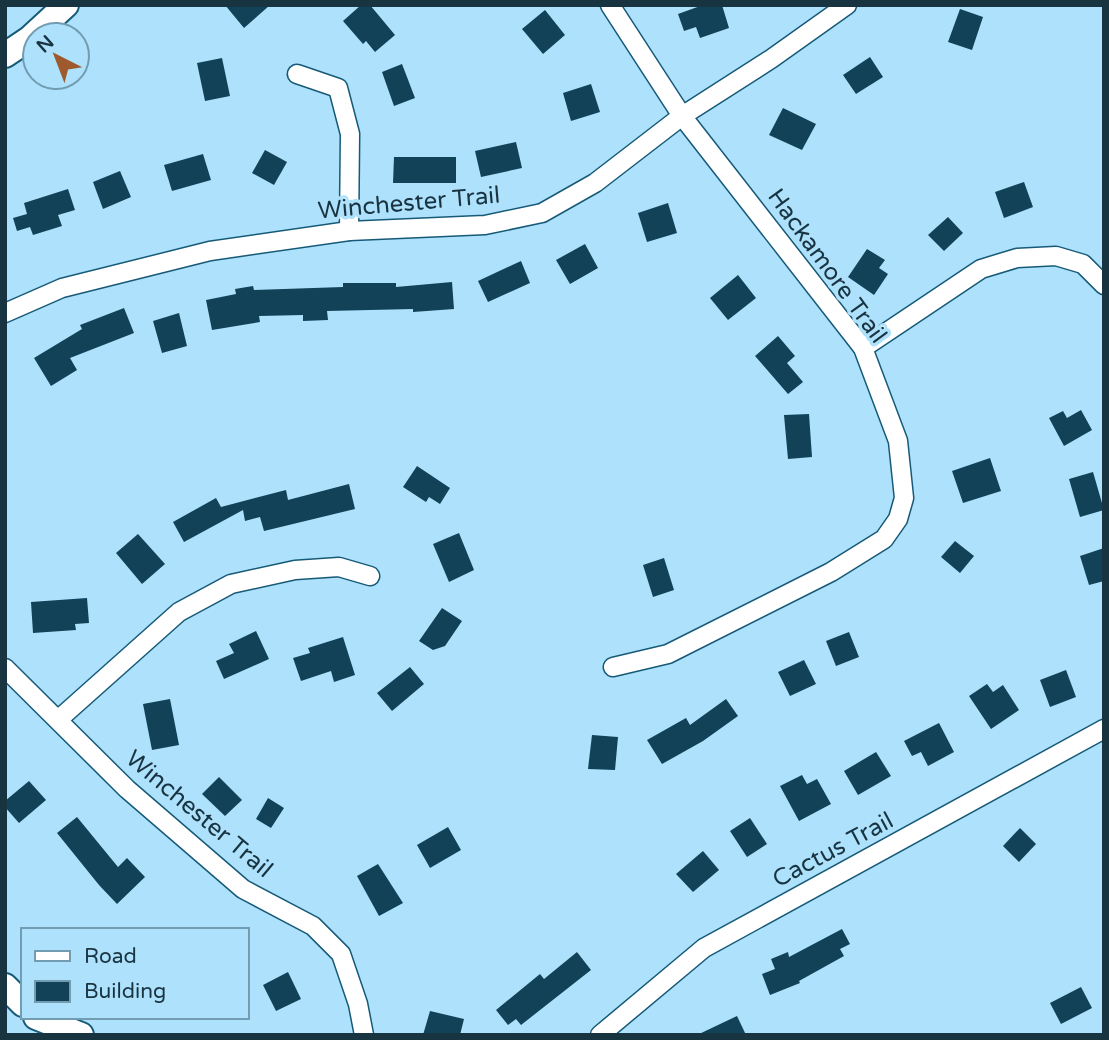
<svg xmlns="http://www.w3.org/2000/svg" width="1109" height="1040" viewBox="0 0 1109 1040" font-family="'Varela Round',sans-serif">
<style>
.building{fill:#114257}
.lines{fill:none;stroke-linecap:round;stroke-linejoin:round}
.street-casing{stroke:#165a77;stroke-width:21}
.secondary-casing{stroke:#165a77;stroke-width:28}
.street{stroke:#fff;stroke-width:18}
.secondary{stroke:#fff;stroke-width:24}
.labels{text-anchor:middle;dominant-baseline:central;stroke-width:7;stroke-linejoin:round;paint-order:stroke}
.street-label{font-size:24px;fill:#193441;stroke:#aee1fc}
</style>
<rect width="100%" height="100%" fill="#aee1fc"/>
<!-- building -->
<g class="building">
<polygon points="225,5 270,5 244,28"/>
<polygon points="361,5 370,5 395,35 375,52 366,41 363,44 343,21"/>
<polygon points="703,5 722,5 729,28 700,38 696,27 684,31 678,14"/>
<polygon points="960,9 983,17 972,50 948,42"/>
<polygon points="545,10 565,35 543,54 522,29"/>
<polygon points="870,57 883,77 856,94 843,75"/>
<polygon points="222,58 230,96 205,101 197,63"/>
<polygon points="402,64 415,98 394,106 382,72"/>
<polygon points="591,84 600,112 571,121 563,93"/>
<polygon points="783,108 816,124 802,150 769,135"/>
<polygon points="516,142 522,168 481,177 475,151"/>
<polygon points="265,150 287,162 274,185 252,173"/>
<polygon points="203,154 211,180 172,191 164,165"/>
<polygon points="394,157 456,157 456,183 393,183"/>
<polygon points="120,171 131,197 103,209 93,182"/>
<polygon points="1024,182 1033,207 1004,218 995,192"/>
<polygon points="68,189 75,210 58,215 62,226 33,235 30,227 17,231 13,218 27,214 24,203"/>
<polygon points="668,203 677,233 647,242 638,213"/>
<polygon points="948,217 963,233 944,251 928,235"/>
<polygon points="585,244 598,268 570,284 556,260"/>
<polygon points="867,249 885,260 879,268 888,274 874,295 848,277"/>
<polygon points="521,261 530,283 488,302 478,281"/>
<polygon points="738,275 756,298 728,320 710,298"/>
<polygon points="452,282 454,309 413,312 413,309 327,311 328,320 303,321 303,315 259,316 260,322 212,330 206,300 236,294 235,289 253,286 254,290 343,287 343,283 396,283 396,287"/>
<polygon points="124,308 134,333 70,358 77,370 51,386 34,358 82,329 80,325"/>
<polygon points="179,313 187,346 162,353 153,321"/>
<polygon points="778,336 795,356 787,363 803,382 788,394 755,356"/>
<polygon points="1081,410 1092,430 1064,446 1049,418 1063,411 1067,418"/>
<polygon points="809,414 812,457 788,459 784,415"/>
<polygon points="990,458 1001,491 963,503 952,471"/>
<polygon points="417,466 450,488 440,504 429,497 426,502 403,487"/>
<polygon points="1093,472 1104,510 1080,517 1069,479"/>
<polygon points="349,484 355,509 264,531 260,517 245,521 243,510 184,542 173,522 216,498 221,507 286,490 288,500"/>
<polygon points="459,533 474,570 449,582 433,544"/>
<polygon points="138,534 165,564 142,584 116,553"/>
<polygon points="955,541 974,556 960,573 941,557"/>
<polygon points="1104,548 1104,581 1089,585 1080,556"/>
<polygon points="664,558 674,590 653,597 643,565"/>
<polygon points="87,598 89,623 75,624 76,630 33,633 31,602"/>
<polygon points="442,608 462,621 445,646 433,650 419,641"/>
<polygon points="256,631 269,659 224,679 216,661 234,653 229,644"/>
<polygon points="849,632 859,657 836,666 826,641"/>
<polygon points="343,637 355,675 334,682 331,671 301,681 293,658 310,653 308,648"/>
<polygon points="804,660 816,684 790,696 778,672"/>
<polygon points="410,667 424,684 392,711 377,693"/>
<polygon points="1066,670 1076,697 1050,707 1040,680"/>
<polygon points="987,684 993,692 1003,685 1019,710 991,729 969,696"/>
<polygon points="170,699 179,745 152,750 143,704"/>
<polygon points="726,699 738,716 703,741 662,764 647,740 686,718 690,725"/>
<polygon points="939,723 954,752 928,766 921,752 912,756 904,741"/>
<polygon points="592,735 618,737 615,770 588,769"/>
<polygon points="876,752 891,776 858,795 844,771"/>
<polygon points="802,775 807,784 817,779 831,804 799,821 780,786"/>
<polygon points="219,777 242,800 225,816 202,794"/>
<polygon points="29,781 46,800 19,823 5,807 5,801"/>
<polygon points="268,798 284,808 271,828 256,819"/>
<polygon points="77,817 118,867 127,858 145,877 117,904 99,885 57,833"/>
<polygon points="750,818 767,844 747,857 730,831"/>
<polygon points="448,827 461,850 430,868 417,845"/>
<polygon points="1020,828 1036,844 1019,862 1003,846"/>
<polygon points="703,851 719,870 693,892 676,874"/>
<polygon points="378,864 403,903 379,916 357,876"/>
<polygon points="842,929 850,944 840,949 844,956 799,981 800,983 770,995 762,974 775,969 771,959 788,952 789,957"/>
<polygon points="577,952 591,970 521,1025 516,1019 508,1025 496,1010 540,974 544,979"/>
<polygon points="288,972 301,999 276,1011 263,985"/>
<polygon points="1081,987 1092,1008 1061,1024 1050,1003"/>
<polygon points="430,1011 464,1019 460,1035 423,1035"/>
<polygon points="737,1016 746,1035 697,1035"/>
</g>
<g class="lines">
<defs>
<g id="street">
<polyline points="610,5 682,116 863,348 898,441 904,498 898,519 884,539 831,572 668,654 613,667"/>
<polyline points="297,74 338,88 350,134 349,231"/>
<polyline points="5,313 62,288 210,251 349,231 485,225 542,213 595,183 682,116 771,59 847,5"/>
<polyline points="863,348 981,269 1017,258 1056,256 1083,264 1104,285"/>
<polyline points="5,668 127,789 243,889 313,926 341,954 358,1004 364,1035"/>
<polyline points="59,719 179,612 231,584 295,570 339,567 370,576"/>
<polyline points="600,1035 704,948 1104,729"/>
</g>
<g id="secondary">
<polyline points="5,55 29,39 66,5"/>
<polyline points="5,986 23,1004"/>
<polyline points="36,1017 81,1035"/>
</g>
</defs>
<!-- street casing -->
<use href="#street" class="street-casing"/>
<!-- secondary casing -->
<use href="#secondary" class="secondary-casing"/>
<!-- street -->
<use href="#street" class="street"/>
<!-- secondary -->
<use href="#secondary" class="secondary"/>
</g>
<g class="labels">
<!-- street labels -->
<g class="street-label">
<text transform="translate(409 203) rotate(-5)">Winchester Trail</text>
<text transform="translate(827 266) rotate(54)">Hackamore Trail</text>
<text transform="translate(199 814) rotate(40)">Winchester Trail</text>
<text transform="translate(833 850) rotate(-28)">Cactus Trail</text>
</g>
</g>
<!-- border -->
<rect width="1109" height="1040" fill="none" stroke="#193441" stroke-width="14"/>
<!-- legend -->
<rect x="21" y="928" width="228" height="91" fill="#aee1fc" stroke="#729cb1" stroke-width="2"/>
<rect x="35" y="951" width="35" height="10" fill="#ffffff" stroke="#729cb1" stroke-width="2"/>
<text x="84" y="963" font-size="21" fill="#193441">Road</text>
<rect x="35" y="981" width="35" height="21" fill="#114257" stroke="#729cb1" stroke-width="2"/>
<text x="84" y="998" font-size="21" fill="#193441">Building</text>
<!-- north arrow -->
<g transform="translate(56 56) rotate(318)"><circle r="33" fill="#aee1fc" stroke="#729cb1" stroke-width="2"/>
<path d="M0-5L12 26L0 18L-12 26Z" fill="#9e592c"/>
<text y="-10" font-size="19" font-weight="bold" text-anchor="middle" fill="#193441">N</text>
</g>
</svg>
